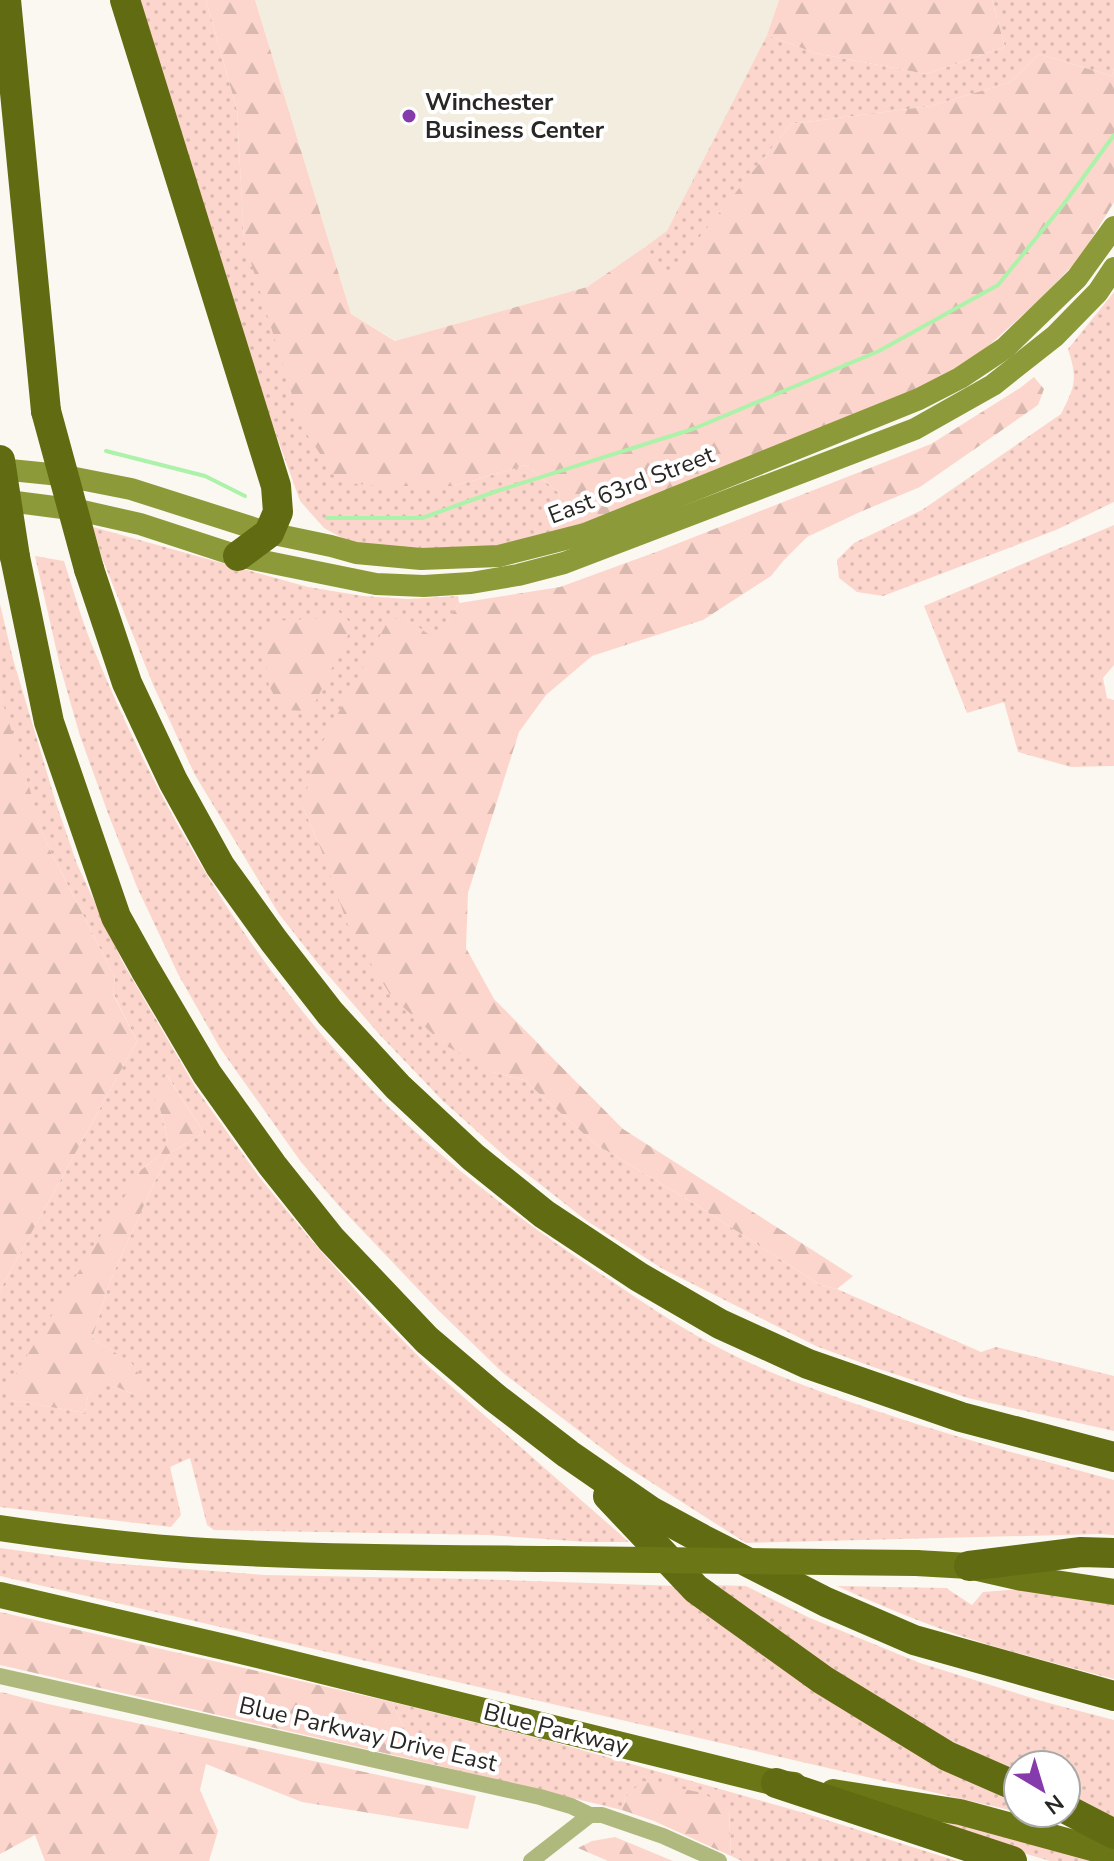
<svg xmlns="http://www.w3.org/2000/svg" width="1114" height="1861" viewBox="0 0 1114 1861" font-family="'Nunito Sans',sans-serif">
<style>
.built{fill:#f2eddf}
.grass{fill:url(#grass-dots);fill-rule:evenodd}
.forest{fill:url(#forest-firs)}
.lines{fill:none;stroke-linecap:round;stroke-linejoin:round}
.stream{stroke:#acf2aa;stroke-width:4}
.minor{stroke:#afb97e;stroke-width:16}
.secondary{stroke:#8d9a39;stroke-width:22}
.trunk{stroke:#6b7616;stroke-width:26}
.motorway{stroke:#616b12;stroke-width:30}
.trunk-bridge{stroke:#6b7616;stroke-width:26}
.motorway-bridge{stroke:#616b12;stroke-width:30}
.poi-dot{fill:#863bac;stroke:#fff;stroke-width:3}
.labels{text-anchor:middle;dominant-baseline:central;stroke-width:8;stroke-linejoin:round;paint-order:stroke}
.poi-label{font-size:24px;font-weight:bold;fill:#282724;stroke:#fff;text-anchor:start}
.street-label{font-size:24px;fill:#282724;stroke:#fff}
</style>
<defs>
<pattern id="grass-dots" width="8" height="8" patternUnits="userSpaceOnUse" patternTransform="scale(2)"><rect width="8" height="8" fill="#fcd6cc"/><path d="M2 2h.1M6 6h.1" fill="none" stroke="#d8b8af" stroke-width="1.8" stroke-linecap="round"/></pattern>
<pattern id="forest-firs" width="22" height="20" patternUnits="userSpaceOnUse" patternTransform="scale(2)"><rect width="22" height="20" fill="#fcd6cc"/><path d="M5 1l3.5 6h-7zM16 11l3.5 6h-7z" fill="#d8b8af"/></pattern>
</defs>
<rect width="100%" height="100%" fill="#fbf8f1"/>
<polygon class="built" points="255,0 779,0 767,35 667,232 587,287 396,341 351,314"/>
<g class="grass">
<polygon points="134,0 206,0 237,110 244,240 454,486 526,465 560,494 551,535 490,549 422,550 353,544 324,528 300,501 245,348"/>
<polygon points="992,0 1114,0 1114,68 1112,76 1039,54 1011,82 931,106 791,124 669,276 645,247 667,231 767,35 815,53 926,74 1005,47"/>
<path d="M 1114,292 L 1114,502 L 1056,530 L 883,596 L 857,592 L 839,578 L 837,560 L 854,543 L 922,510 L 1061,414 C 1075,386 1078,380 1068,349 Z"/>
<polygon points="1114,525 1114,665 1103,678 1107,698 1114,700 1114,766 1071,767 1018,752 1004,702 967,713 924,606"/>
<polygon points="93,527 308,587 363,596 408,599 458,596 459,603 435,640 406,618 303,807 322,852 493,1072 524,1080 594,1143 698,1206 820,1285 837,1289 981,1352 996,1347 1114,1376 1114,1431 968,1398 873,1367 816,1346 663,1269 587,1221 508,1159 443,1101 379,1034 316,961 279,914 195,775 154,687 102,558"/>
<path d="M 35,556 L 64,561 C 73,589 81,618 92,645 C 170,837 284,1022 444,1157 C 493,1199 545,1236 598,1272 C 634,1296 671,1322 710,1343 C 763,1372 822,1393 880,1412 C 957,1438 1036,1459 1114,1480 L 1114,1535 L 1101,1534 L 746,1543 L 624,1465 L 503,1373 L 438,1310 L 340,1207 L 301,1162 L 220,1048 L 178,974 L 137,887 L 109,816 L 80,736 L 60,666 Z"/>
<path d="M 0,604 L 13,659 L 56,803 L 77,864 L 122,961 L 197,1090 L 260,1178 L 311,1240 L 372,1309 L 428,1366 L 629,1542 L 588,1542 L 487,1535 L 214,1530 L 207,1525 L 190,1458 L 170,1467 L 181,1515 L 171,1527 L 0,1507 L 0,1290 L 137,1041 L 113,993 L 115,978 L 47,844 L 10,730 L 0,694 ZM 167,1075 L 204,1133 L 170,1153 L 154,1183 L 110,1281 L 92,1339 L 130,1362 L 135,1395 L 117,1387 L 99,1383 L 88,1395 L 85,1413 L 11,1400 L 141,1170 L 161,1154 L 168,1141 L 160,1109 L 155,1101 Z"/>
<polygon points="0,1548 108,1563 265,1575 472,1579 678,1586 1018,1802 1018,1812 0,1576"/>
<polygon points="713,1585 746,1586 810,1618 920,1663 1045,1702 1114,1720 1114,1821 1066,1800 1066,1765 1018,1765 1018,1779 898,1716"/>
<path d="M 837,1586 L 946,1588 L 972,1605 L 983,1592 L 1021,1589 L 1114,1601 L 1114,1679 C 1076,1669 1038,1659 1000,1648 C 944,1632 890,1610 837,1586 Z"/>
<polygon points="392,1702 557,1743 801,1812 957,1861 742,1861 731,1856 729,1809 626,1796 622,1810 419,1761"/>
<polygon points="862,1804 957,1824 1103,1861 1050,1861"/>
</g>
<g class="forest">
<polygon points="206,0 255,0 351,314 395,341 587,287 645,247 669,275 791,124 931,106 1011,82 1039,54 1112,76 1114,68 1114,202 1080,258 1036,303 985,349 939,379 617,511 551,535 560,494 526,465 454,486 378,486 339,482 302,427 244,240 237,110"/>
<polygon points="779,0 992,0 1005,47 926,74 815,53 767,35"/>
<polygon points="1034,377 1044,389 1038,405 920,487 860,512 807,537 784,560 771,576 703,620 592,656 546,695 519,732 468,893 466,948 494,999 623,1129 853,1276 837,1289 820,1285 698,1206 594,1143 524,1080 493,1072 445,1045 391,996 349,928 322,852 303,807 314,758 389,619 406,618 435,639 459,603 560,587 656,552 931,444 1020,388"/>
<polygon points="337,610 353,625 311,711 282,710 269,686 263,643 273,621 325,618"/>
<polygon points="0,694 47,844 115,978 113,994 137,1041 0,1290"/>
<polygon points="166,1074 204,1133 170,1153 154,1183 110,1281 92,1339 131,1362 146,1386 135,1395 117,1387 99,1384 88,1395 85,1413 10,1400 6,1390 141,1170 161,1154 168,1141 160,1109 154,1101"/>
<polygon points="0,1612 392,1702 419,1761 0,1665"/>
<polygon points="1,1692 48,1704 476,1796 468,1829 302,1802 206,1764 200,1790 218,1831 209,1861 45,1861 35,1835 0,1854 0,1693"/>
<polygon points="643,1781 703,1793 729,1809 731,1856 654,1821 622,1810 626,1796"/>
<polygon points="615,1837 673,1861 608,1861 578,1848 592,1841"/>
</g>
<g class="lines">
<g class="stream">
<polyline points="106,451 205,476 245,496"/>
<polyline points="327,518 422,518 497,491 693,429 879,351 998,285 1063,205 1114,135"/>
</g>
<g class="minor">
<polyline points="0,1676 540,1797 571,1806 590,1815 602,1815 663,1836 719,1861"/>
<polyline points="531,1861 590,1815"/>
</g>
<g class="secondary">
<polyline points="0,469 60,475 131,489 269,533 331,546 356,553 421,559 499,556 585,534 919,399 960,378 1005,348 1077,278 1114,227"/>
<polyline points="0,500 78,510 140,524 238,556 376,584 424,586 471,583 518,575 564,563 915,429 993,385 1055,336 1098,292 1114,268"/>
</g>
<g class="trunk">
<path d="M 0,1528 C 68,1538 137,1547 206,1551 C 324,1558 442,1558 560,1559"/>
<polyline points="916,1563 969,1566 1022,1578 1114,1592"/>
<polyline points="0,1595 233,1649 776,1783 794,1785"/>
<polyline points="833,1792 960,1812 1114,1854"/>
</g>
<g class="motorway">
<polyline points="6,0 46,411"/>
<polyline points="125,0 276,486 278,512 269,533 238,556"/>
<polyline points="15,557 49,722 116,917 145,969 207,1074 272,1165 331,1239 427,1340 494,1397 568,1454 652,1512 702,1539 826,1602 914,1640 1114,1696"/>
<polyline points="89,569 127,683 173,781 220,866 274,941 330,1013 398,1087 473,1157 544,1214 639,1277 720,1324 808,1364 961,1417 1114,1457"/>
<polyline points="608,1496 696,1589 823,1680 947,1756 1018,1787"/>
<polyline points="969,1566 1081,1552 1114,1553"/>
<polyline points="776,1783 1012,1861"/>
<polyline points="1066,1809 1114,1834"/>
</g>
<polyline class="trunk-bridge" points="560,1559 916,1563"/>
<g class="motorway-bridge">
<polyline points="46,411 89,569"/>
<polyline points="0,460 15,557"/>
</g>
</g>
<circle class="poi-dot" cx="409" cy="116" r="8"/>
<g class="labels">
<g class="poi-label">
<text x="425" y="102">Winchester<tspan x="425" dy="28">Business Center</tspan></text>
</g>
<g class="street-label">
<text transform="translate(631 485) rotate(-21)">East 63rd Street</text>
<text transform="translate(556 1729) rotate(14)">Blue Parkway</text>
<text transform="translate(368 1734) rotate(13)">Blue Parkway Drive East</text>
</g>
</g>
<g transform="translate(1042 1789) rotate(142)"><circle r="38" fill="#ffffff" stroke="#a9a9a7" stroke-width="2"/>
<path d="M0-6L14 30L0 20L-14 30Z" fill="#863bac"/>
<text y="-12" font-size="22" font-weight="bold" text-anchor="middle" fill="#282724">N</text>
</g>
</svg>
